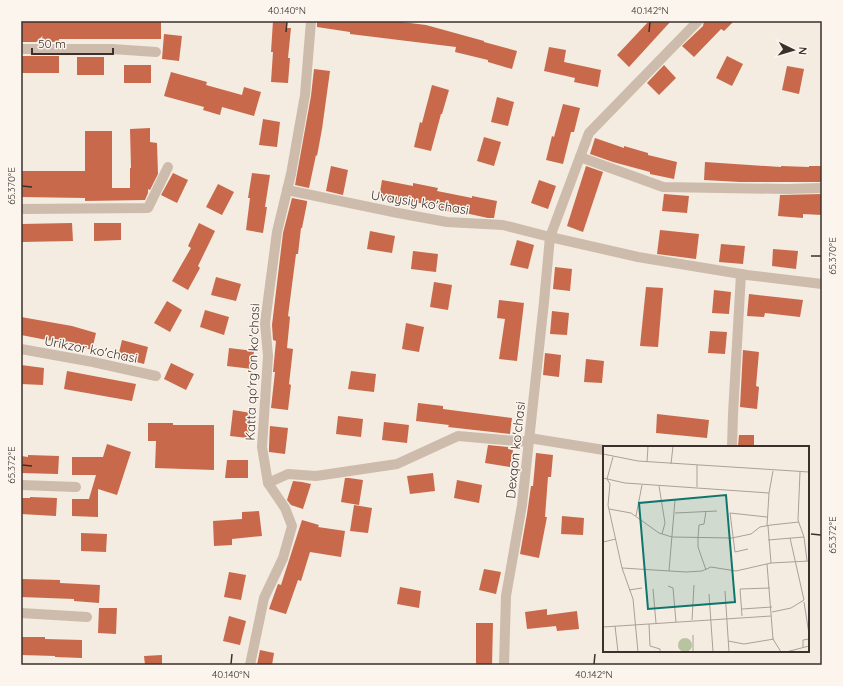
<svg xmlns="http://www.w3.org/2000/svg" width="843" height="686" viewBox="0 0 843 686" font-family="Quicksand,sans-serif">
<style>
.building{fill:#c8694b}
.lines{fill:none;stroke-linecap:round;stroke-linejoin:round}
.minor{stroke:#cdbbac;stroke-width:10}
.ticks{fill:none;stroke:#3b302b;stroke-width:1.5}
.labels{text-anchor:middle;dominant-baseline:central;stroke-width:3;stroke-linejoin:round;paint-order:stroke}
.street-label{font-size:13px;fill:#3b302b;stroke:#fbf5ee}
.inset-road{fill:none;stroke:#aaa098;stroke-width:1}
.view{fill:#0f766e;fill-opacity:0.15;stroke:#0f766e;stroke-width:2}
.inset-edge{fill:none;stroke:#3b302b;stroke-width:2}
.neatline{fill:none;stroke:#3b302b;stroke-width:1.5}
.ticks-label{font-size:10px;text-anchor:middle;fill:#3b302b}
</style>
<rect width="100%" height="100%" fill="#f4ebe1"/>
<g class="building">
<polygon points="47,21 161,21 161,39 59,39 59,42 21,42 21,22 47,22"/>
<polygon points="273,21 287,21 286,28 291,28 288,58 290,58 288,83 271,82 273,52 271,52"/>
<polygon points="317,21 394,21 426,25 484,41 484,42 517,51 512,69 488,62 488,60 455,52 456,47 350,34 350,32 317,27"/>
<polygon points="649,21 671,21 629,67 617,55"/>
<polygon points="704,21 734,21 724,31 721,29 694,57 682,46 703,26"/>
<polygon points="164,34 182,36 179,61 162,59"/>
<polygon points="549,47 566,50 564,62 601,70 598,87 574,82 575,78 544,71"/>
<rect x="21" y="56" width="38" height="17"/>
<polygon points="727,56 743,64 732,86 716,78"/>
<rect x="77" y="57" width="27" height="18"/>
<rect x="124" y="65" width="27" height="18"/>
<polygon points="664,65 676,78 659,95 647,83"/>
<polygon points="787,66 804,69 799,94 782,90"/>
<polygon points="314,69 330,71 322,129 317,156 316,155 309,188 295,185 311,96"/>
<polygon points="171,72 207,82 206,85 242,95 244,87 261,92 254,116 222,107 220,115 203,110 204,107 164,96"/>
<polygon points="432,85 449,90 442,114 441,114 431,151 414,147 420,122 422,123"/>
<polygon points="497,97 514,102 508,126 491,122"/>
<polygon points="563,104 580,108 574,132 571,132 563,164 546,160 552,136 554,137"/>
<polygon points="263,119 280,122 277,147 259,145"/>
<polygon points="150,128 150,142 157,143 158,174 150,190 148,189 148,193 145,200 85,201 85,198 21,197 21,171 85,171 85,131 112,131 112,188 130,188 130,168 131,168 130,129"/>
<polygon points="484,137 501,142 494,166 477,161"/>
<polygon points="595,138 624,148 624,146 648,153 648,155 677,162 674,179 650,174 650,172 613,162 590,154"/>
<polygon points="705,162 781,167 781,166 809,167 809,166 822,166 822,182 740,182 704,180"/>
<polygon points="331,166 348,170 343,195 326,191"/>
<polygon points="586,166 603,172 583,232 567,226"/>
<polygon points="173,173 188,180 177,203 161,195"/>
<polygon points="252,173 270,175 265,207 267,207 263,233 246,230 250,198 248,198"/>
<polygon points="382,180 413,186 413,183 438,188 437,191 472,198 472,196 497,201 494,218 488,218 465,213 465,215 440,210 440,207 404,200 404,202 379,198"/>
<polygon points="539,180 556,186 548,209 531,203"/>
<polygon points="218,184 234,192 222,215 206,207"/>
<polygon points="664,194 689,196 687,213 662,211"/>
<polygon points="822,194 822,215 803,214 803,218 778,216 780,195"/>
<polygon points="292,198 307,201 307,203 302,228 301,228 298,254 296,254 288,316 290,317 287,348 293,349 289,384 291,385 288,410 271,408 275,372 273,372 276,341 273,340 272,325 283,233"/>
<polygon points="72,223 73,241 21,242 21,224"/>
<polygon points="94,223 121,223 121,240 94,241"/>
<polygon points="199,223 215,231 198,266 200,268 188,290 172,281 191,248 188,246"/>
<polygon points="660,230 699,234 696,259 657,254"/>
<polygon points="370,231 395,236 392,253 367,249"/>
<polygon points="517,240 534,245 528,269 510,265"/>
<polygon points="721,244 745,246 743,264 719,262"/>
<polygon points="773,249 798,251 796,269 772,266"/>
<polygon points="413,251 438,254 436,272 411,269"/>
<polygon points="555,267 572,269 570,291 553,289"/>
<polygon points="216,277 241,284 236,301 211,295"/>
<polygon points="434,282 452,285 448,310 430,307"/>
<polygon points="646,287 663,288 658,347 640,346"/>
<polygon points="714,290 731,292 729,314 712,313"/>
<polygon points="749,294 803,300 800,317 765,313 764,317 747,316"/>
<polygon points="499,300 524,303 517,361 499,359 505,319 497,318"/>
<polygon points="167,301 182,310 170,332 154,323"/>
<polygon points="205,310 229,317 224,335 200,327"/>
<polygon points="552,311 569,313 567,335 550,334"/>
<polygon points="21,317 72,326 96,333 92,350 52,340 52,341 21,335"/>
<polygon points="406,323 424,327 419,352 402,349"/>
<polygon points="710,331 727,332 725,354 708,353"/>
<polygon points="122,340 148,347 144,364 118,357"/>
<polygon points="229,348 254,351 252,369 227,366"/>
<polygon points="743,350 759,352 756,386 759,387 757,409 740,407"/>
<polygon points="545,353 561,355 559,377 543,375"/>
<polygon points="586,359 604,361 602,383 584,382"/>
<polygon points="171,363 194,374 186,390 164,379"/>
<polygon points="21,365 44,368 43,385 21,384"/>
<polygon points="67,371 136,384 132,401 64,389"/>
<polygon points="351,371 376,374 374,392 348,389"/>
<polygon points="418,403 443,406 443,409 512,418 510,434 448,427 449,425 416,421"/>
<polygon points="233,410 251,413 248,438 230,436"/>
<polygon points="657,414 709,420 707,438 656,433"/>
<polygon points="338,416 363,419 361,437 336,434"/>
<polygon points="384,422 409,425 407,443 382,440"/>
<polygon points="148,423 173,423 173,425 214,425 214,470 155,468 156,441 148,441"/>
<polygon points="270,426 288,428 285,454 269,452 269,447"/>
<polygon points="739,435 754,435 754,447 738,447"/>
<polygon points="107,444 131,452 117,495 98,489 98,517 72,516 72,499 89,499 96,475 72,475 72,457 103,457"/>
<polygon points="488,445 508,447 508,449 513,450 510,467 485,463"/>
<polygon points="536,453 553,455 551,477 548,477 545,517 547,517 539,558 520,554 527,514 531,486 533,486"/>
<polygon points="28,455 59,456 58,474 21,473 21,456 28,457"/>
<polygon points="227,460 248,460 248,478 225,478"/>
<polygon points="433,473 435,491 410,494 407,476"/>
<polygon points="345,478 349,478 363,480 359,505 341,502"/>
<polygon points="457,480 482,485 479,503 454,498"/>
<polygon points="293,481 302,482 311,484 303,509 291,505 287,500"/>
<polygon points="30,497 57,498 56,516 21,514 21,498 30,498"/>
<polygon points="354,505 372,508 368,533 350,531"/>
<polygon points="259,511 262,536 232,539 232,545 214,546 213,521 242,519 242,512"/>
<polygon points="562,516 584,518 583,535 561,534"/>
<polygon points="302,520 319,525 318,527 345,531 341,557 310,552 301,581 298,580 286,614 269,609 278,584 281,585"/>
<polygon points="81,533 107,534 106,552 81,551"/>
<polygon points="484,569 501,572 496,594 479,590"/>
<polygon points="229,572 246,575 241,600 224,597"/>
<polygon points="21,579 60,580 60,583 100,585 99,603 74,601 74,599 21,597"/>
<polygon points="400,587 421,591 419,608 397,604"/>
<polygon points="99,608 117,608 116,634 98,633"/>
<polygon points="547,609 547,615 577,611 579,629 557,631 556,626 527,629 525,612"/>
<polygon points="229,616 246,621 240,645 223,641"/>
<polygon points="476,623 493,623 492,665 476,665"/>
<polygon points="21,637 45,637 45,639 82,640 82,658 55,657 55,656 21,655"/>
<polygon points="260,650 274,653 272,665 257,665"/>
<polygon points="162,655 162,665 145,665 144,656"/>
</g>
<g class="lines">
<g class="minor">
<polyline points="21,49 112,49 156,52"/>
<polyline points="580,157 663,187 787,189 822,188"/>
<polyline points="287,190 398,213 447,222 503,225 550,237 638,257 747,275 822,284"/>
<polyline points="21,209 148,208 168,167"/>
<polyline points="21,349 93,362 156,376"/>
<polyline points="529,438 604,450"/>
<polyline points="732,447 733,414 741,274"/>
<polyline points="268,483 288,474 316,476 397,464 458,436 529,442"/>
<polyline points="21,485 76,487"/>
<polyline points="21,613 87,617"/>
<polyline points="250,665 264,598 283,558 292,526 285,508 268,483 262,447 268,356 265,323 277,232 291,174 305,95 311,21"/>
<polyline points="504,665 506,596 522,505 544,302 550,237 589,133 698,21"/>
</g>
</g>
<path class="ticks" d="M 286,32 L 287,22M 649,32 L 650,22M 22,186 L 32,187M 811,256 L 821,256M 22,465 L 32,466M 811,534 L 821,535M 231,664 L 232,654M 594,664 L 595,654"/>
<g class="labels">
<g class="street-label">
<text transform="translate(420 202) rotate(9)">Uvaysiy ko'chasi</text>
<text transform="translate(91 349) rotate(11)">Urikzor ko'chasi</text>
<text transform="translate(252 372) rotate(-88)">Katta qo'rg'on ko'chasi</text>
<text transform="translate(515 450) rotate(-84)">Dexqon ko'chasi</text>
</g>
</g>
<g transform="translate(603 446)">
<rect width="206" height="206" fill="#f4ebe1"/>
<path d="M75 199a7 7 0 1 1 14 0a7 7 0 1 1-14 0Z" fill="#b8c4a0"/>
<path class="inset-road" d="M 0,8 L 35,15 L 206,26M 44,16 L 45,0M 68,18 L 70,0M 94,19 L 94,41M 197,26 L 195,74 L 201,91 L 204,115M 0,32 L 22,37 L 166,47M 4,33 L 7,38 L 5,59 L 19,122 L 30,153 L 35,206M 4,33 L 10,11M 56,40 L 62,77 L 59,88M 6,63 L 28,67 L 56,87 L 69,91 L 129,92 L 148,88 L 157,81 L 168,79 L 196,76M 72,67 L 114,65M 33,70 L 39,39M 164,80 L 166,47 L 170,25M 165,80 L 168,117M 95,92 L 95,101 L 103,124M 95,92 L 96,79 L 101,78 L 103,65M 165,94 L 201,91M 0,96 L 13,93M 145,103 L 132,106 L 127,67 L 164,71M 164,118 L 170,193 L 178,206M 19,122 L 83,126 L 99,125 L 108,121 L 133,125 L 168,117 L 206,115M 66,125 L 72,54M 65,140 L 70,142 L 73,176M 50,143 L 53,177M 26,144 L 39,142M 122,145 L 126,206M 106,148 L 110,206M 201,156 L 206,188M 139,163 L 169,161M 169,166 L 188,162 L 201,154 L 187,92M 139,170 L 137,143 L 167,142M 89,174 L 91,139M 46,178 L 47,200 L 57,203 L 57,206M 12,180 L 15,206M 0,181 L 168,170M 90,189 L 90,206M 125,195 L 141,198 L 171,193M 200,201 L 200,194 L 206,193M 183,206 L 206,200"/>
<path class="view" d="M 123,49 L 132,156 L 45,163 L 36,57 Z"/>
<rect width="206" height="206" class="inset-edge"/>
</g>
<rect width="843" height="686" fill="none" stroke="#fbf5ee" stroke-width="44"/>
<g transform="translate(793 50) rotate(95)" stroke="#fbf5ee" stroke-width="3" paint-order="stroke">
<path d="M0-3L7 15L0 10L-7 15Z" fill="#3b302b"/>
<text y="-6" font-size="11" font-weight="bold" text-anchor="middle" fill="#3b302b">N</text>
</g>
<path d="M32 48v6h81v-6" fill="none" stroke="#3b302b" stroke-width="2"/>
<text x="38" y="48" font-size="12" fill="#3b302b" stroke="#fbf5ee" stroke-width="3" paint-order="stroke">50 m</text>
<rect x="22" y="22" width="799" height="642" class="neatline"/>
<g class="ticks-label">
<text x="287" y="14">40.140°N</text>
<text x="650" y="14">40.142°N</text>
<text transform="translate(11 186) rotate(-90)" y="4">65.370°E</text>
<text transform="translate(832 256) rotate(-90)" y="4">65.370°E</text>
<text transform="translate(11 465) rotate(-90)" y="4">65.372°E</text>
<text transform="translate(832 535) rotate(-90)" y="4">65.372°E</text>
<text x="231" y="678">40.140°N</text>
<text x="594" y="678">40.142°N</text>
</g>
</svg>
